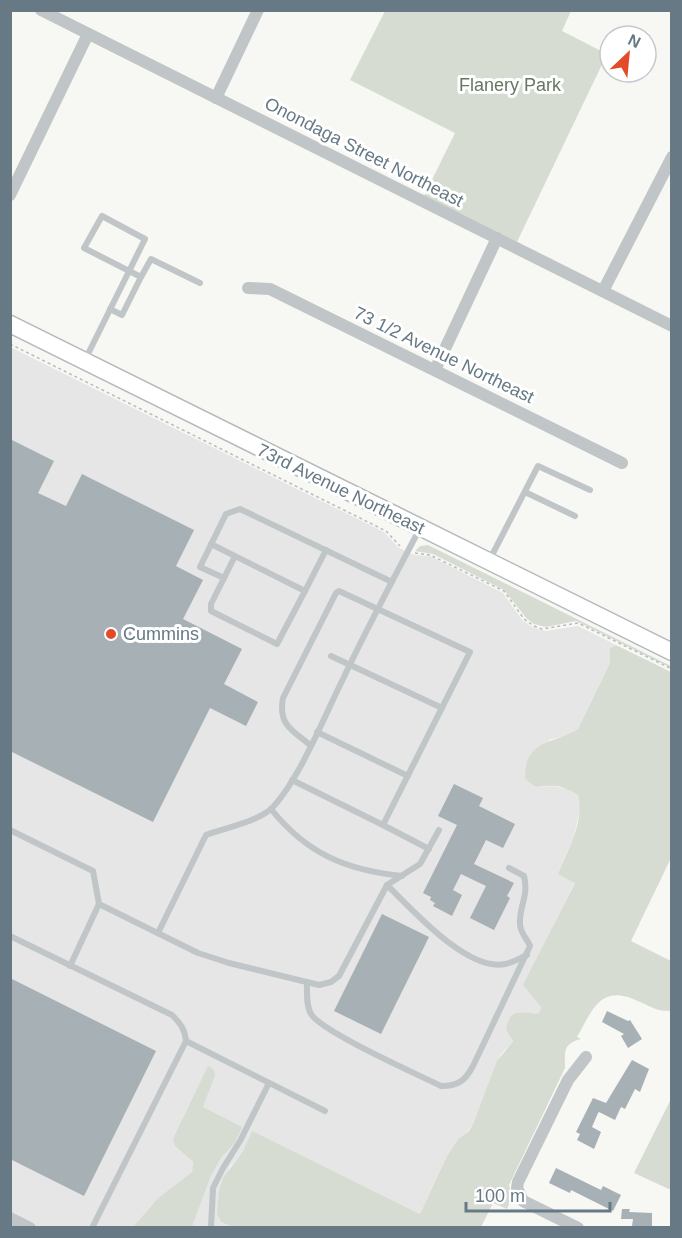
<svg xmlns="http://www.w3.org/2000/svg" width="682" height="1238" viewBox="0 0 682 1238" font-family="Arial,sans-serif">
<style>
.built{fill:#e5e6e5}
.green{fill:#d7dcd3}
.building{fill:#a7b0b5}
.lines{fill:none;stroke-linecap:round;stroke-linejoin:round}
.secondary-casing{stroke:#b3b9bd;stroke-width:19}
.path{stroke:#b8bcbf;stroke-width:1.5;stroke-dasharray:3 3;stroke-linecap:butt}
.lane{stroke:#c0c5c8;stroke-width:6}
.street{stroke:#c0c5c8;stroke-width:12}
.secondary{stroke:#fff;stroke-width:16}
.poi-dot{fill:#e24a29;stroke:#fff;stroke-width:2}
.labels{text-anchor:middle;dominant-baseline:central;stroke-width:6;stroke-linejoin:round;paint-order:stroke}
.park-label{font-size:18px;fill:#667761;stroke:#fff}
.street-label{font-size:18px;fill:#667985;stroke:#fff}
.poi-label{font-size:18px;fill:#667985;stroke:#fff;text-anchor:start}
</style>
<rect width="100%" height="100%" fill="#f7f7f4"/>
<polygon class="built" points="10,347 384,532 399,548 414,555 430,556 503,593 522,620 532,627 545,631 578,626 616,645 610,648 610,663 578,729 569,735 549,740 540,787 553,786 567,789 578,795 581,806 573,839 558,873 575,882 524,985 541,1007 540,1012 537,1014 518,1012 506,1030 513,1041 501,1054 475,1119 468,1131 458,1139 447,1156 420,1214 252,1132 243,1151 229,1168 217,1214 221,1222 235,1227 192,1227 211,1176 221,1158 234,1144 203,1107 215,1076 176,1147 193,1162 192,1172 158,1198 133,1227 11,1227"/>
<g class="green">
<polygon points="385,11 571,11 562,31 607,54 517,242 424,196 455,133 350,80"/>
<polygon points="428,545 671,666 671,668 576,621 546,627 534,624 527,619 504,590 433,554 415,551 420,546"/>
<path d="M 616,645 L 671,672 L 671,858 L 631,941 L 671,961 L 671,1011 C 656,1011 654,1008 640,1002 C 601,983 594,1007 577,1037 L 581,1039 C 562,1044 565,1053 565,1068 L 509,1185 L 512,1197 L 507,1209 L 493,1203 L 481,1227 L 235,1228 L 221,1222 L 217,1214 L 219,1191 L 223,1178 L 243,1151 L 252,1131 L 420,1214 L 447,1156 L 458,1139 L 469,1131 L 475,1119 L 497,1061 L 513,1041 L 506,1030 C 510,1008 519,1012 537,1014 L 540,1012 L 541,1007 L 523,985 L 575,883 L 558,874 C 568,850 585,820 578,795 C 571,791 564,787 556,786 C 540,784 537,792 525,778 C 525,739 552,745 578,729 L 610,663 L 610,648 Z"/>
<polygon points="208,1066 214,1070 215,1076 203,1107 242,1127 234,1144 221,1158 211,1176 192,1227 133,1227 158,1198 192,1172 193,1162 175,1146 173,1139"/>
<polygon points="671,1099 671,1190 634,1173"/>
</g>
<g class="building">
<polygon points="10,439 54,461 38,493 66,506 82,474 194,530 176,566 203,580 183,619 242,649 224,684 258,702 246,726 210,708 153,822 10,751"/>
<polygon points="454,784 483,798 479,806 515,824 503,848 486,840 474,864 514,883 507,896 510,898 494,930 470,918 486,886 461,874 453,890 462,895 452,916 433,906 435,903 430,900 431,897 423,893 457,825 438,816"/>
<polygon points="382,914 429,937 381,1034 334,1011"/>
<polygon points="10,978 156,1051 84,1196 10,1159"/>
<polygon points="607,1011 628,1021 630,1020 642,1039 628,1048 621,1036 624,1034 602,1022"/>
<polygon points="632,1060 649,1069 640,1092 635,1089 625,1109 621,1107 615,1120 599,1112 598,1113 592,1127 601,1132 594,1149 579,1141 577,1140 580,1134 576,1132 593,1098 606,1103"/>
<polygon points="556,1168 601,1190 603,1186 621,1195 613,1211 571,1190 570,1193 549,1183"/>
<polygon points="622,1209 630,1209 629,1212 652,1213 652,1227 632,1226 633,1219 621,1219"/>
</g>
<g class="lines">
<defs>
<polyline id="secondary" points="10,324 672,652"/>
</defs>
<use href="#secondary" class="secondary-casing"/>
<g class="path">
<polyline points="10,344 386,531 400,546"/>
<polyline points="415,553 430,555 504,591 524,619 534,626 542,629 578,623 672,669"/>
</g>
<g class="lane">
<polyline points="110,309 122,315 141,277"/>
<path d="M 85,360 C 105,320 125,279 145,239 L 102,216 L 84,248 L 141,277 L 151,259 L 200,283"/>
<polyline points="525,492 575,516"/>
<polyline points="211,544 305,591 277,644 211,611 211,604 235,556"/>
<polyline points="490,559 538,466 590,490"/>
<polyline points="224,578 200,567 226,514 240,509 392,582"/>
<polyline points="305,591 326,550"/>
<polyline points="331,656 442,708"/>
<polyline points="317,732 408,776"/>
<path d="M 310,745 C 292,730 278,725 283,698 L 336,593 L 339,591 L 470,652 L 383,825 L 429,849"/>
<polyline points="292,780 383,825"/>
<path d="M 271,809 C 307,854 346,870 402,876"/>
<polyline points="10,830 93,871 99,904 198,953 229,963 319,985 331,982 339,976 387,885 420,864 439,830"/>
<path d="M 387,885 C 412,909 467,972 505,964 C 512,963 520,958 527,955"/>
<path d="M 158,933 L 206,835 C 225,828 260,821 273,807 C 300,778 325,715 343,679 C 367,628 394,578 420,528"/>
<path d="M 10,936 L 172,1015 C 180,1023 185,1029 186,1041 L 92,1228"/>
<polyline points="70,966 99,904"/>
<path d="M 307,982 C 307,993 306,1005 311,1014 C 322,1032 417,1074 441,1086 C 458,1086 465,1081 473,1066 L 530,946 C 527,938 520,933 520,924 C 519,906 529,896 524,876 L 509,868"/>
<polyline points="186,1041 325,1111"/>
<polyline points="211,1228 213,1188 223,1168 240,1141 269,1083"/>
</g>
<g class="street">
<polyline points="41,10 672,326"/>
<polyline points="216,98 258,10"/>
<polyline points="10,195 88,34"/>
<polyline points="248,288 270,289 622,463"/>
<polyline points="603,291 672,157"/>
<polyline points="435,370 497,238"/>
<polyline points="10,1218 30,1228"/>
<polyline points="578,1228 523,1201 517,1188 518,1182 568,1080 586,1057"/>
</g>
<use href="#secondary" class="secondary"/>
</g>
<circle class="poi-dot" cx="111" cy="634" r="6"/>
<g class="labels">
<g class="park-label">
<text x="510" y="85">Flanery Park</text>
</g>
<g class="street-label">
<text transform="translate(364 152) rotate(27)">Onondaga Street Northeast</text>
<text transform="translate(444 355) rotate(26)">73 1/2 Avenue Northeast</text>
<text transform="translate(341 489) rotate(26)">73rd Avenue Northeast</text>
</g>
<g class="poi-label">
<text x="123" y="634">Cummins</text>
</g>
</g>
<rect width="682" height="1238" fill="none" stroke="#667985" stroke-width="24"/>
<g transform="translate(628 54) rotate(26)"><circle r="28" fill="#ffffff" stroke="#c2c9ce" stroke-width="1.5"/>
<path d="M0-4.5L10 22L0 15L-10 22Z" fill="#e24a29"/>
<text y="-9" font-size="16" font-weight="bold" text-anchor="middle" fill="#667985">N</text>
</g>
<path d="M466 1202v9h144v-9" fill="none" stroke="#667985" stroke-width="3"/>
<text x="475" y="1202" font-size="18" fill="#667985" stroke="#ffffff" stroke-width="4.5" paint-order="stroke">100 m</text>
</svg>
